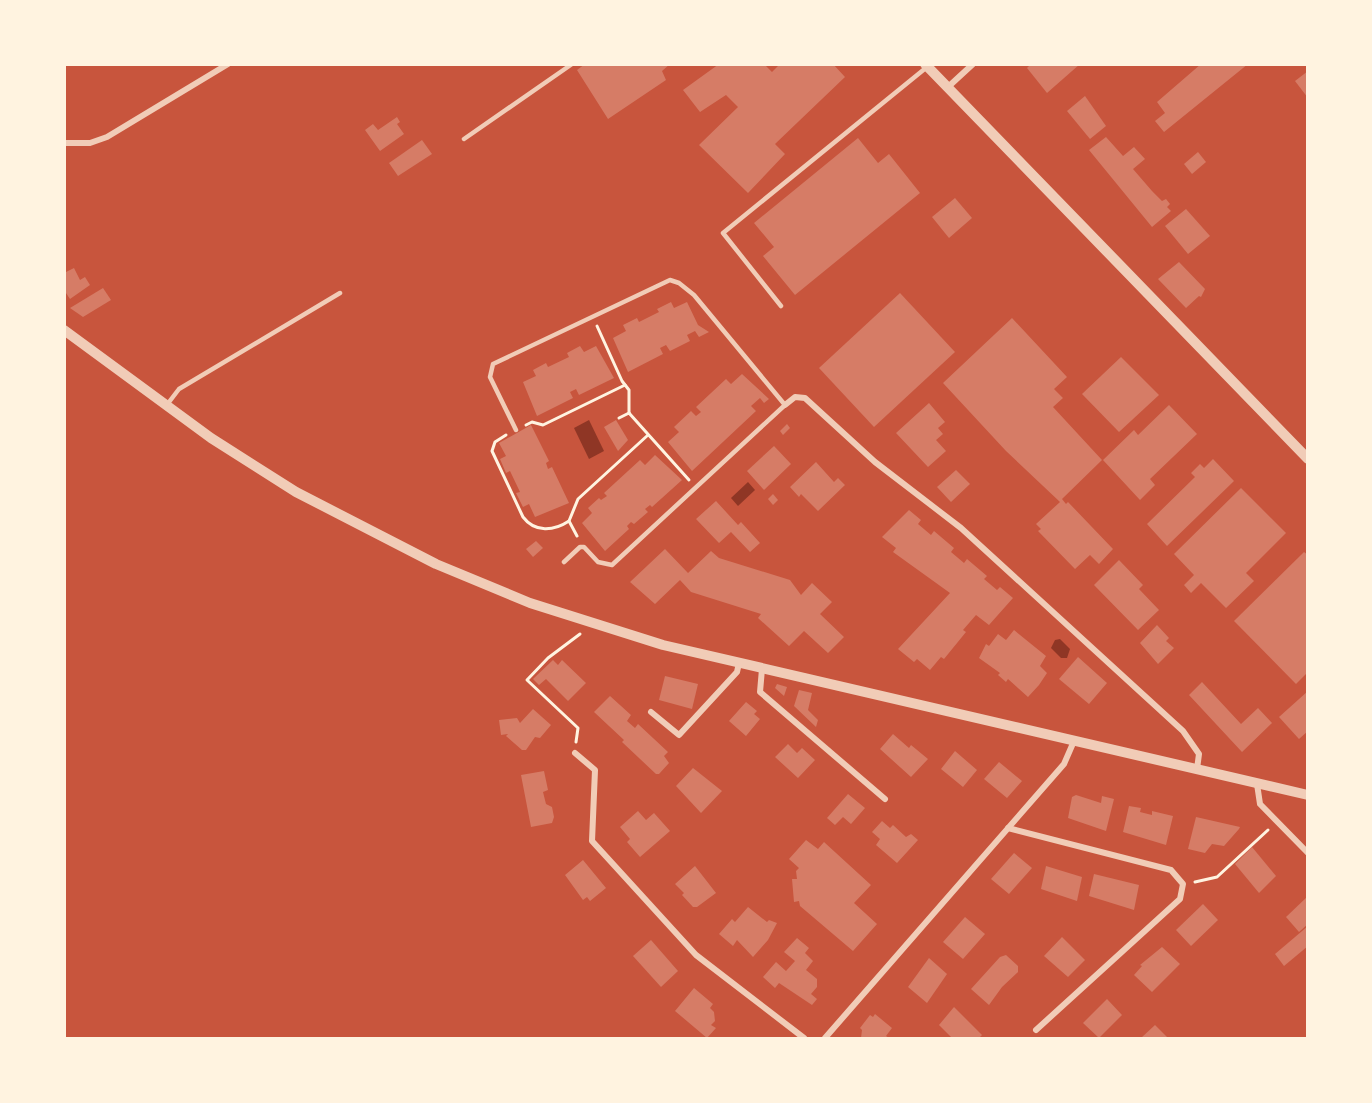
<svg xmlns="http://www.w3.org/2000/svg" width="1372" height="1103" viewBox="0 0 1372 1103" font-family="Arial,sans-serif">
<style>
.water{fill:#8f3625}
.building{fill:#d67c66}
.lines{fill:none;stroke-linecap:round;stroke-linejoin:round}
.path{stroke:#fff3e0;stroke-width:3}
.service{stroke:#f1ccb7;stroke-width:4.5}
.minor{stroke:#f1ccb7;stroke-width:6}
.tertiary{stroke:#f1ccb7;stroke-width:10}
</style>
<rect width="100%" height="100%" fill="#c8553d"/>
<g class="water">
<polygon points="589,420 604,451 589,459 574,428"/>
<polygon points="748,482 755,490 738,506 731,498"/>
<polygon points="1060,639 1070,649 1067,658 1061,658 1051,648 1055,640"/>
</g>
<g class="building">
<polygon points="585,64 670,64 662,71 666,80 608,119 577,70"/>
<polygon points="719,64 768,64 766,66 772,72 780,64 833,64 845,77 775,144 785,154 748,193 699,145 738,107 726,95 700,112 683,90"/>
<polygon points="1031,64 1080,64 1047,93 1027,68"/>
<polygon points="1201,64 1248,64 1164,132 1155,121 1165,113 1157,102"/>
<polygon points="1308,71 1308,98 1295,81"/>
<polygon points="1085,96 1106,126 1090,139 1067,111"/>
<polygon points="397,117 400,122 397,124 404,134 380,151 365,130 373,124 378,130"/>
<polygon points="1106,137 1123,156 1134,147 1145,159 1133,169 1152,191 1162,201 1166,199 1170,204 1167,207 1171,211 1152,227 1089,150"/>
<polygon points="858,138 878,163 889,154 920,193 795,295 763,256 774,247 754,223"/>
<polygon points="422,140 432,154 398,176 389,163"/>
<polygon points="1198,152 1206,162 1192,174 1184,164"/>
<polygon points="955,198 972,218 949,238 932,217"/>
<polygon points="1186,209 1210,236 1188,254 1165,226"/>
<polygon points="1179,262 1205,289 1201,297 1199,296 1186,308 1158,279"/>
<polygon points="74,268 80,280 85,277 90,285 70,299 64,290 64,273"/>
<polygon points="103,288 111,300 83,317 70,308"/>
<polygon points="900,293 955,352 874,427 819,368"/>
<polygon points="671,302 674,308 687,302 698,325 709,332 699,337 695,331 687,335 690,341 670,351 666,345 660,348 663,354 628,372 613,338 626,331 623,325 637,318 639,322 659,312 657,309"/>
<polygon points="1012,318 1067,377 1054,389 1063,398 1053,407 1102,460 1062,499 1066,504 1068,502 1113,549 1099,564 1090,555 1075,569 1038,531 1041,529 1036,524 1060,502 1006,451 943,383"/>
<polygon points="580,346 584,352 596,346 614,378 579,395 576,389 570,392 573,398 537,416 523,382 536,376 533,370 546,363 548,367 569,357 567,353"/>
<polygon points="1121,357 1159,395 1119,432 1082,394"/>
<polygon points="742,374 769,399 764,403 760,398 751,406 756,411 692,471 668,442 679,432 674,427 691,411 696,416 701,412 696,407 726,379 731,384"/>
<polygon points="929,403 945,422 938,428 943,434 936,440 946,451 928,467 896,433"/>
<polygon points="1169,405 1197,434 1150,479 1155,485 1140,500 1103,460 1134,430 1138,435"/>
<polygon points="616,420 628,440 618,451 604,427"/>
<polygon points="787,424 790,428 783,435 780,431"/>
<polygon points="531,425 549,461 546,463 548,469 552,467 569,503 535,517 529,504 523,507 516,493 520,492 510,471 506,473 500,459 506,456 499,443"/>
<polygon points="774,446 791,464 764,490 747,471"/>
<polygon points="655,455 682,480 652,507 650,505 645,509 648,512 634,524 631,522 627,526 629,529 605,551 582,523 592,513 588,508 599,498 601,500 607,496 604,493 640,460 645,465"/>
<polygon points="1213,459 1234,481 1167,546 1147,524 1195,477 1191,473 1200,464 1204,468"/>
<polygon points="816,462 834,482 838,478 845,485 818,511 801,494 799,497 790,487"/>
<polygon points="956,470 970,484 951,502 937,487"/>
<polygon points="1241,488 1286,533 1246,573 1254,581 1226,608 1201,583 1191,593 1184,585 1194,575 1174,554"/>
<polygon points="773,494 778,500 773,505 768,499"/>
<polygon points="716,501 738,525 741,522 760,543 750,552 731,532 719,543 696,519"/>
<polygon points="909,510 921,520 918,524 931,535 934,531 954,548 951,552 964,563 967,559 987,576 984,579 997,590 1000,587 1013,598 989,625 976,615 963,630 966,632 944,659 941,657 930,670 917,659 914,662 898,649 950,593 893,552 896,548 882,537"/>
<polygon points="536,541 543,548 533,557 526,549"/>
<polygon points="665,549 688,573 711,551 719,558 790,580 801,595 812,583 832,602 820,614 844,637 828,653 804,631 789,646 758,618 761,614 691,592 680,580 655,604 630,582"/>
<polygon points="1304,552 1308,555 1308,672 1296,684 1234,621"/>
<polygon points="1119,560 1143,585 1139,589 1159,610 1138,630 1094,585"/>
<polygon points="1157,625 1169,638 1166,641 1174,648 1158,664 1140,643"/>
<polygon points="1014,630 1046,656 1040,666 1047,673 1039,685 1028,697 1008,679 1006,682 998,675 1000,673 979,658 986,644 989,646 998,634 1006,640"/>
<polygon points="1078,657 1107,683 1089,704 1059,679"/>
<polygon points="553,660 558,665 562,660 586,683 568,701 546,679 539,685 533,679"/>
<polygon points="665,676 698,684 692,709 659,700"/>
<polygon points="1202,682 1241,724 1258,708 1272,723 1242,752 1189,695"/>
<polygon points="777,684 787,687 784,696 775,688"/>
<polygon points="799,690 812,693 808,710 818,720 816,727 794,706"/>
<polygon points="1308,691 1308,731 1299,739 1279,717"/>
<polygon points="610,696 631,715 627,721 635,728 638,724 668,752 664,756 669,763 659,774 656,774 622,742 624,740 594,712"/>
<polygon points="746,702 757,711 754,714 760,719 746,736 729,721"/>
<polygon points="533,709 551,725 540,738 535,737 526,750 522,750 506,736 508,734 501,735 499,720 517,718 520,723"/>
<polygon points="893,734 909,748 911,745 928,759 911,777 880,749"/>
<polygon points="788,744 797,753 802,748 815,760 798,778 775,757"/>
<polygon points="955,751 977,770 963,787 941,769"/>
<polygon points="999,762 1022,781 1007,798 984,779"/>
<polygon points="693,768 722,791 701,813 676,786"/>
<polygon points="544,771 548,790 543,792 546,804 552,807 554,817 552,823 531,827 521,775"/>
<polygon points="848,794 865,808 851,824 843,817 835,825 827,818"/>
<polygon points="1076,795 1101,803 1102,796 1114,799 1106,831 1068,818 1072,797"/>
<polygon points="1129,806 1141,808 1140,812 1152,815 1152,811 1173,816 1166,845 1123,832"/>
<polygon points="638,811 646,820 654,813 670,831 640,857 627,842 630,839 620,827"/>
<polygon points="1196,817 1240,827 1239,829 1224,846 1212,844 1205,853 1188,849"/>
<polygon points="882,821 890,828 893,825 906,837 911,834 918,840 897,863 876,845 880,839 872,832"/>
<polygon points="806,840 818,849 824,842 871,885 854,903 877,924 853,951 800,906 799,901 794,902 792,879 797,879 796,871 799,868 789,859"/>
<polygon points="1252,847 1276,876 1259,893 1235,864"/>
<polygon points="1014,853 1032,868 1009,894 991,879"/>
<polygon points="583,860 606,888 590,901 587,897 583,900 565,875"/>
<polygon points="695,866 716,893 697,907 693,907 682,895 684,893 675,884"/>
<polygon points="1046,866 1082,877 1077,901 1041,889"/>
<polygon points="1094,874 1139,885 1134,910 1089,896"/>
<polygon points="1308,896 1308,924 1299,932 1286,917"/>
<polygon points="1203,904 1218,920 1191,946 1176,930"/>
<polygon points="748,907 767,922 769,920 777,923 768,940 753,957 737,940 733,946 719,934 732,919 735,922"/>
<polygon points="965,917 985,934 963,959 943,942"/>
<polygon points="1308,926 1308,946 1284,966 1275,954"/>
<polygon points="1062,937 1085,960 1068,977 1044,956"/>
<polygon points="797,938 809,948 805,953 813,961 806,970 817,979 817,987 811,994 817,999 812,1005 779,983 775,988 763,977 776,962 786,971 795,961 784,952"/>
<polygon points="651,940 678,971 661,987 633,956"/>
<polygon points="1162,947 1180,964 1152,992 1134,975 1142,966 1140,965"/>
<polygon points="1006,955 1018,966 1018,972 1002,987 989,1005 971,989 1000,957"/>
<polygon points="929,958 947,974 927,1003 908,987"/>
<polygon points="694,988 713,1004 710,1008 714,1012 715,1021 711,1025 716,1028 707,1038 675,1011"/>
<polygon points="1107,999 1122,1015 1099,1038 1083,1023"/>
<polygon points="954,1007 982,1035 979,1038 952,1038 939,1025"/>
<polygon points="875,1014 892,1028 886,1036 889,1038 861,1038 862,1030 860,1028 870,1015 873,1017"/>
<polygon points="1155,1025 1168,1038 1141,1038"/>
</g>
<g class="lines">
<g class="path">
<polyline points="597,326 622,381 629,390 629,413 689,480"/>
<polyline points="619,418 629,413"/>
<polyline points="526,425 532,422 543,425 625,385"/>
<path d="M 506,435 L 495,442 L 492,451 L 523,517 C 535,533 554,531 569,521"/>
<polyline points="577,536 569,521 578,499 648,435"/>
<polyline points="576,742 578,728 527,680 548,658 580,634"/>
<polyline points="1195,882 1217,877 1268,830"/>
</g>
<g class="service">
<polyline points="464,139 572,64"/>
<polyline points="781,306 723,233 927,67"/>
<polyline points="166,406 179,389 340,293"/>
<polyline points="516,430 490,377 493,364 670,280 679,283 694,295 785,405 612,565 598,562 584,547 580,547 564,562"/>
</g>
<g class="minor">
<polyline points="948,87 973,64"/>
<polyline points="64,143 90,143 107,137 228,64"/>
<polyline points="785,405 795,397 805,398 875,462 961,528 1183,731 1199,754 1197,769"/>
<polyline points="762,669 760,692 885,799"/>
<polyline points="651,712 679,735 737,672 739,663"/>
<polyline points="575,753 595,770 592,841 696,955 804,1038"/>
<polyline points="1257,784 1260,804 1308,853"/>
<polyline points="1008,828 1171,870 1183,884 1180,899 1036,1030"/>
<polyline points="825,1038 1064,764 1074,741"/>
</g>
<g class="tertiary">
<polyline points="925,64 1308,459"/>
<polyline points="64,330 211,438 296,492 436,564 530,603 663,645 1308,795"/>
</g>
</g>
<rect width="1372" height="1103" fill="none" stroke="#fff3e0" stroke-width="132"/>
</svg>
